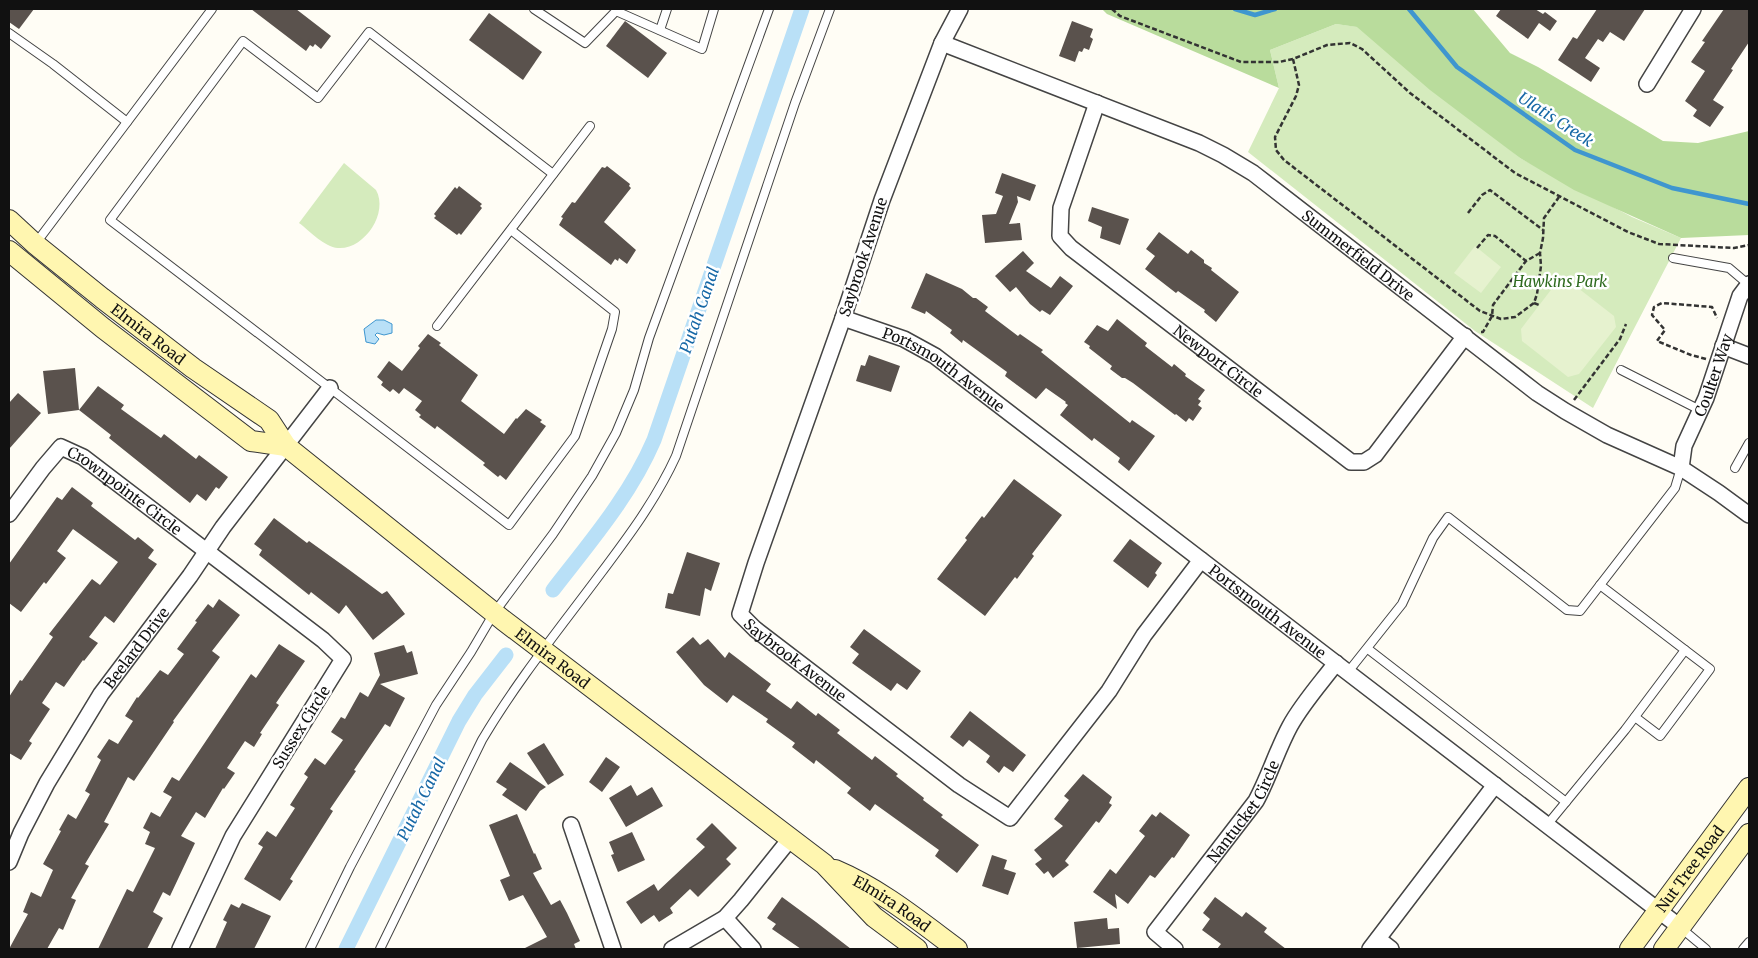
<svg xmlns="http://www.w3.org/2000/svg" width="1758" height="958" viewBox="0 0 1758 958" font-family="Merriweather,serif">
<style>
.green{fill:#d5ebbd}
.forest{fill:#b9dc9c}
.pitch{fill:#e6f2cf}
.water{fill:#b9e0f7;stroke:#3f96cf}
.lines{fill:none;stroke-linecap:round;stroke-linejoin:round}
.stream{stroke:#3f96cf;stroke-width:4.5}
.canal{stroke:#b9e0f7;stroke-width:15}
.building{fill:#5a524d}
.lane-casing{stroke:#444;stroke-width:10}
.street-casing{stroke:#444;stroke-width:18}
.secondary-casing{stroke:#333;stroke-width:22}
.path{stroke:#333;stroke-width:2.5;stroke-dasharray:5 2.5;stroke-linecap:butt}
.lane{stroke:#fff;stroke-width:8}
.street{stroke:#fff;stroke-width:15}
.secondary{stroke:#fff6b0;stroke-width:20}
.labels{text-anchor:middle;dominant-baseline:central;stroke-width:5;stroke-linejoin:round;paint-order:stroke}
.street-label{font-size:15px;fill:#111;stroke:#fff}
.park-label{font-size:15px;font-style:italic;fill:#2f6b1f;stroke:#fff}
.water-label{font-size:16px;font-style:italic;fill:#1768a6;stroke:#fff}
</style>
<rect width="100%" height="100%" fill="#fffdf5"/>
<g class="green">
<polygon points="1336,24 1358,27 1520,158 1632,217 1681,238 1593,408 1475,331 1248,152 1279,88 1270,50"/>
<path d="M 344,163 L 376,190 C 389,213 364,250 338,248 C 324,247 310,231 299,223 Z"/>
</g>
<polygon class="forest" points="1102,9 1473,9 1510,53 1538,67 1663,141 1698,143 1749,131 1749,235 1681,238 1574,190 1520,158 1430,90 1357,27 1336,24 1270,50 1279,88 1107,14"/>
<g class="pitch">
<polygon points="1475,246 1501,267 1481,293 1454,273"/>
<polygon points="1569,281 1614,316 1616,327 1579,374 1568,377 1522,341 1521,329 1557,282"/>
</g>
<polygon class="water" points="376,320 384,320 392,324 392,333 384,335 377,333 375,335 379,339 375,344 366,342 364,329"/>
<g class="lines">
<g class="stream">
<polyline points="1235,9 1255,15 1275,9"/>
<polyline points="1409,9 1457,67 1575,150 1672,188 1749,204"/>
</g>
<g class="canal">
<path d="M 553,590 C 590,542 630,496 654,440 L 802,9"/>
<polyline points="346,949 459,721 475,695 506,655"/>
</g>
</g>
<g class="building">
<polygon points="9,9 34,9 19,29 9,22"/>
<polygon points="251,9 296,9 331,36 321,49 315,44 313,47 310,45 306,51"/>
<polygon points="1501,9 1535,9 1543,14 1545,12 1557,21 1550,31 1539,23 1528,39 1496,16"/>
<polygon points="1597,9 1645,9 1624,41 1610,32 1603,42 1598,39 1585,58 1600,68 1591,82 1558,60 1573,37 1577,39"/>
<polygon points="1724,9 1749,9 1749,42 1731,69 1733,70 1713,100 1724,107 1710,127 1693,116 1697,110 1685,101 1705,71 1691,62 1705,42 1702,41"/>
<polygon points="489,13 542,52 523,80 469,40"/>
<polygon points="625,21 667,53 648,78 606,46"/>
<polygon points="1072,21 1093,29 1090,37 1093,39 1089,50 1084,48 1082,52 1079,51 1075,62 1059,56"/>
<polygon points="607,166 630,184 629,186 631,188 604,222 636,250 627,264 619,258 618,261 615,259 611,265 559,225 563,218 561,217 572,202 575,203 602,167 605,168"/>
<polygon points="1002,173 1036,185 1030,201 1017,196 1018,202 1009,224 1020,223 1022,240 985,243 982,215 996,214 1003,196 995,193"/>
<polygon points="459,186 482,204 480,206 482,208 461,235 459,233 457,235 438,221 434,218 436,216 434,214 455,187 457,189"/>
<polygon points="1092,207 1129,219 1120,245 1100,238 1102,227 1088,221"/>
<polygon points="1159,232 1188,254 1191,250 1204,260 1204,263 1212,268 1211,270 1239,292 1216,322 1204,312 1205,310 1178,291 1176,293 1145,269 1155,256 1146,249"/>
<polygon points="1023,251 1034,263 1026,271 1051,288 1060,276 1073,286 1050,315 1042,310 1040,312 1030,304 1016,287 1010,292 995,276"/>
<polygon points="926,273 962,289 973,298 976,298 988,307 985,311 1018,336 1020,334 1043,350 1041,352 1130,423 1132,420 1155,436 1129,471 1118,462 1120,458 1094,438 1092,441 1060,415 1068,405 1065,403 1066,402 1046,388 1036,399 1005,376 1007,372 963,340 962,343 950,333 952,330 926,311 925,314 911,308"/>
<polygon points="1117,319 1147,343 1145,346 1172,367 1174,364 1186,374 1185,376 1205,390 1198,399 1201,401 1198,405 1202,408 1193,421 1189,418 1186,422 1176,414 1175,415 1133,383 1125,378 1122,378 1110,369 1112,366 1089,348 1090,346 1084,342 1097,325 1108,331"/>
<polygon points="428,334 441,343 439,345 478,375 461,401 504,434 516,418 517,419 526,409 542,420 540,422 546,426 506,480 500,475 498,477 483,465 485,463 437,426 435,429 419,417 421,415 415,410 422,401 404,388 399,394 393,389 390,392 381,385 383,382 377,377 389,361 402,371 420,348 418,346"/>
<polygon points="869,355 900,366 891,392 856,381 861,365 865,366"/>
<polygon points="75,368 79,410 98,386 124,405 121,409 161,438 164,434 196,459 199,455 228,477 219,489 216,487 206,501 197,494 190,503 109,438 111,435 79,410 48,414 43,371"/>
<polygon points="18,393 41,413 9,449 9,403"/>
<polygon points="1014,479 1062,515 1032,554 1034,556 1017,579 1015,577 985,616 937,579 967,540 965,538 982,516 984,518"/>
<polygon points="72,487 93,503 91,506 135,540 138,537 154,550 148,558 157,564 114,623 105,616 89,637 98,643 84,661 83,660 64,687 56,682 42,703 50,709 29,741 32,743 21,760 9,753 9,697 20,680 22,681 53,637 49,634 92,579 100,585 118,562 73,529 57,551 66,558 46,584 44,582 21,612 9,603 9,564 57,497 62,500"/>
<polygon points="274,518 307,543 309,541 348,569 382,594 387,591 405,614 373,640 346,605 339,614 311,592 309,595 259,555 262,550 254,544"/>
<polygon points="1130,539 1162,563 1155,573 1157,575 1148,588 1113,561"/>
<polygon points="687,552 720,563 711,591 705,588 700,616 665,608 668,593 673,594"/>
<polygon points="219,599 240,615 212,651 220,657 173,721 174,722 134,781 128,777 104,822 109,824 85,864 89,866 71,898 76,900 63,930 59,928 47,949 9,949 28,914 23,912 31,892 41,897 53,870 43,864 61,831 59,830 68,814 76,819 90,794 85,791 101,760 97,757 109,739 118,744 133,721 125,716 137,697 138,698 160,670 168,675 184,654 177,649 197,622 195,621 208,604 213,608"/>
<polygon points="864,629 921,671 907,690 897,683 891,691 852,663 859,654 850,647"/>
<polygon points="693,637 700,645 708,639 725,658 729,652 771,684 766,691 791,709 797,701 816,716 818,713 840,730 837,733 872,760 875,756 898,774 896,776 924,798 923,800 943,815 941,817 979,845 957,873 935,856 939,850 875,804 870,811 847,793 851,788 816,760 814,764 792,747 795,743 766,722 768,719 733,695 727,703 704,685 676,652"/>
<polygon points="279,644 305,661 276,703 279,705 260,733 262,734 254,747 245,741 227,768 235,773 224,789 223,788 205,818 196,812 181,836 195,843 170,896 163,892 153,912 163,918 147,949 98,949 127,889 133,892 155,848 145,844 150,832 143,828 151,812 160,817 172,797 163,792 172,777 179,781 251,674 256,678"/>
<polygon points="404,645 407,653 412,651 418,674 380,684 405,698 390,727 385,724 354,770 356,771 330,809 333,811 290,879 293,881 280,901 244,879 263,847 258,844 267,831 276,837 295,808 290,805 308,777 304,774 315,758 325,765 343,740 331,732 341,717 345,719 360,692 368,697 380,675 374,653"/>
<polygon points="970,711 1026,755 1013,772 1004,766 999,773 986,762 990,756 969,740 963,747 950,737"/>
<polygon points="544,743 564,775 548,785 527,753"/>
<polygon points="606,757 620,767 602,792 589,782"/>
<polygon points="510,762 546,787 540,791 526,811 502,795 507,789 496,782"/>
<polygon points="1083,774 1112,797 1109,803 1112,805 1099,823 1096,821 1065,861 1069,865 1053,878 1048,871 1044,874 1035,864 1042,859 1034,850 1063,826 1054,819 1069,800 1064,796"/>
<polygon points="631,785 637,796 652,787 663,806 626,827 609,798"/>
<polygon points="1160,812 1190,835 1174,858 1172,857 1155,878 1150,875 1128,904 1115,894 1117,909 1093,892 1110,869 1116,874 1145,836 1139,831 1152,814 1156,817"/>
<polygon points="517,814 534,854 535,853 542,869 533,873 551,905 560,900 567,913 580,941 574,944 576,949 523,949 547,937 523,895 509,901 500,880 510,876 489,825"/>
<polygon points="712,823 737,848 726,859 731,864 698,897 690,889 670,908 673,913 659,922 654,915 641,924 626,902 654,884 658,891 705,847 696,839"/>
<polygon points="632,832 645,860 618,872 611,855 614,854 609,842"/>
<polygon points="992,855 1007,860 1004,869 1016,873 1008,895 982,886"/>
<polygon points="782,897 816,922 851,949 801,949 772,929 776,924 767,918"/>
<polygon points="1215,897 1242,917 1246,912 1267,928 1264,932 1286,949 1217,949 1221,944 1202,930 1210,919 1203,913"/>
<polygon points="242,903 271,916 254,949 215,949 227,922 223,920 231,904 239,908"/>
<polygon points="1107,918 1108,929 1119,928 1120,944 1077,948 1074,922"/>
</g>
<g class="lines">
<defs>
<g id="lane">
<polyline points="534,9 585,43 616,11"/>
<polyline points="616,9 616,11 702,49 714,9"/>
<polyline points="660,30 667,9"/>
<polyline points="9,33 53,64 127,122"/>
<polyline points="511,230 615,312 612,329 575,436 509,525 110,220 243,41 318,98 369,32 553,174"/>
<polyline points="36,243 212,9"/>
<polyline points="1673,258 1729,268 1749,285"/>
<polyline points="437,326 590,126"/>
<polyline points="1621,370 1700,410"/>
<polyline points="1735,468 1749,443"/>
<polyline points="1368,649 1566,802"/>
<polyline points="1348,672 1402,604 1433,538 1448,517 1567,610 1580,611 1675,488 1681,468"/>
<polyline points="1635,717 1660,736 1710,669 1685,650"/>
<polyline points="1547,825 1625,730 1685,650 1600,585"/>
<polyline points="1681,928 1706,949"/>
<polyline points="310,949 350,867 436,705 471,652 494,613 553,534 592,476 616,433 634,390 649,338 769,9"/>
<path d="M 380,949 L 482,740 C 515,684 556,633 595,581 C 625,541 655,502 676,456 L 795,103 L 830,9"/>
<polyline points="1743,949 1749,942"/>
</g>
<g id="street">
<path id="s1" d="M 960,9 L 942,43 L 882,200 L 843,318 L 756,563 L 740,614 L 755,629 L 959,785 L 1010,818 L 1109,691 L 1144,635 L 1201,560"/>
<path id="s2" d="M 942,43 L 1199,143 L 1223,155 L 1253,173 L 1537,393 L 1565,411 L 1607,435 L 1681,468 L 1719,493 L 1749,515"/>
<polyline points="1647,84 1693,9"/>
<path id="s3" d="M 1097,103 L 1061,208 L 1060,236 L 1071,248 L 1351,462 L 1364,462 L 1375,455 L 1465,336"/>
<path id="s4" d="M 843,318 L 904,339 L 935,356 L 1680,927"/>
<polyline points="1723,346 1749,356"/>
<path id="s5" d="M 1681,468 L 1684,446 L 1706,398 L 1740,296 L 1749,284"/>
<path id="s6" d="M 9,514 L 43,468 L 61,447 L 83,457 L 323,640 L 343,659 L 233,836 L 180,949"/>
<polyline points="571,825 613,949"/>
<path id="s7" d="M 9,862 L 21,833 L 47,783 L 101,694 L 190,576 L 223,527 L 330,388"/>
<polyline points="725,918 753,949"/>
<polyline points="1378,939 1391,949"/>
<polyline points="672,949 725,918 741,900 790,839"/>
<path id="s8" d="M 1175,949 L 1155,932 L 1256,801 C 1269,777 1277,750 1290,726 C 1302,704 1320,684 1336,663"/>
<polyline points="1370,949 1495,785"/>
</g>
<g id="secondary">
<path id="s9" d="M 9,220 L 35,244 L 102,298 L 193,368 L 269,420 L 286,446 L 503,620 L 824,864 L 874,917 L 917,949"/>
<polyline points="9,251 103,328 251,441 286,446"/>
<path id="s10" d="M 835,870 C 880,889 918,920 957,949"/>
<path id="s11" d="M 1630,949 L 1749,788"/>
<polyline points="1664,949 1749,834"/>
</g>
</defs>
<use href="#lane" class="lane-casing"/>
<use href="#street" class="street-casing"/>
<use href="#secondary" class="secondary-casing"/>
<g class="path">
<polyline points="1112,9 1120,16 1241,62 1279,62 1293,59 1327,45 1350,43 1362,49 1410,93 1515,173 1628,232 1659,244 1734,248 1749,245"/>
<polyline points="1293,59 1299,85 1296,96 1275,137 1276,150 1284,160 1480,311 1501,319 1515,317 1534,303 1537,294 1541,266 1540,253 1543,238 1544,218 1559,197"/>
<polyline points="1468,213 1482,195 1490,190 1543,230"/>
<polyline points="1477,248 1488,235 1495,236 1526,261"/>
<polyline points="1534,303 1539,305"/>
<polyline points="1481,332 1483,332 1492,316 1493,305 1526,261 1540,253"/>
<polyline points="1706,359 1691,355 1657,341 1665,330 1652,315 1654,307 1662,303 1712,307 1717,318"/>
<polyline points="1574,400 1620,339 1626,324"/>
</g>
<use href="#lane" class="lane"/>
<use href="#street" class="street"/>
<use href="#secondary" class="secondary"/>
</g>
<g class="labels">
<g class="street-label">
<text stroke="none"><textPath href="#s2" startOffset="471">Summerfield Drive</textPath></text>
<text transform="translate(863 257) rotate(-72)">Saybrook Avenue</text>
<text stroke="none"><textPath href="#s9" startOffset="180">Elmira Road</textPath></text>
<text stroke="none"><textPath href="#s3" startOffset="341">Newport Circle</textPath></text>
<text stroke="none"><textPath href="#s4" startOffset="114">Portsmouth Avenue</textPath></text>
<text stroke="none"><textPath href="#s5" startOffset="99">Coulter Way</textPath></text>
<text stroke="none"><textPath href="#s6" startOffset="162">Crownpointe Circle</textPath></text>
<text stroke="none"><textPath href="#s4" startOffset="519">Portsmouth Avenue</textPath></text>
<text stroke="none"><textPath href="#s7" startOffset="250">Beelard Drive</textPath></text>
<text stroke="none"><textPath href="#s9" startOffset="700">Elmira Road</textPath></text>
<text stroke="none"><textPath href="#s1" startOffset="716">Saybrook Avenue</textPath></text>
<text transform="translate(301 727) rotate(-58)">Sussex Circle</text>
<text stroke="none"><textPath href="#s8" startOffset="176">Nantucket Circle</textPath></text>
<text stroke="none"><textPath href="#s11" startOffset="100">Nut Tree Road</textPath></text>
<text stroke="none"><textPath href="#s10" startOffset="66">Elmira Road</textPath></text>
</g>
<g class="park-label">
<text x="1560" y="281">Hawkins Park</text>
</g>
<g class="water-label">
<text transform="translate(1556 119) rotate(33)">Ulatis Creek</text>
<text transform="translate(699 310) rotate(-71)">Putah Canal</text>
<text transform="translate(421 799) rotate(-64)">Putah Canal</text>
</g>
</g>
<rect width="1758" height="958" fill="none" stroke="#111111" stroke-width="20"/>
</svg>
